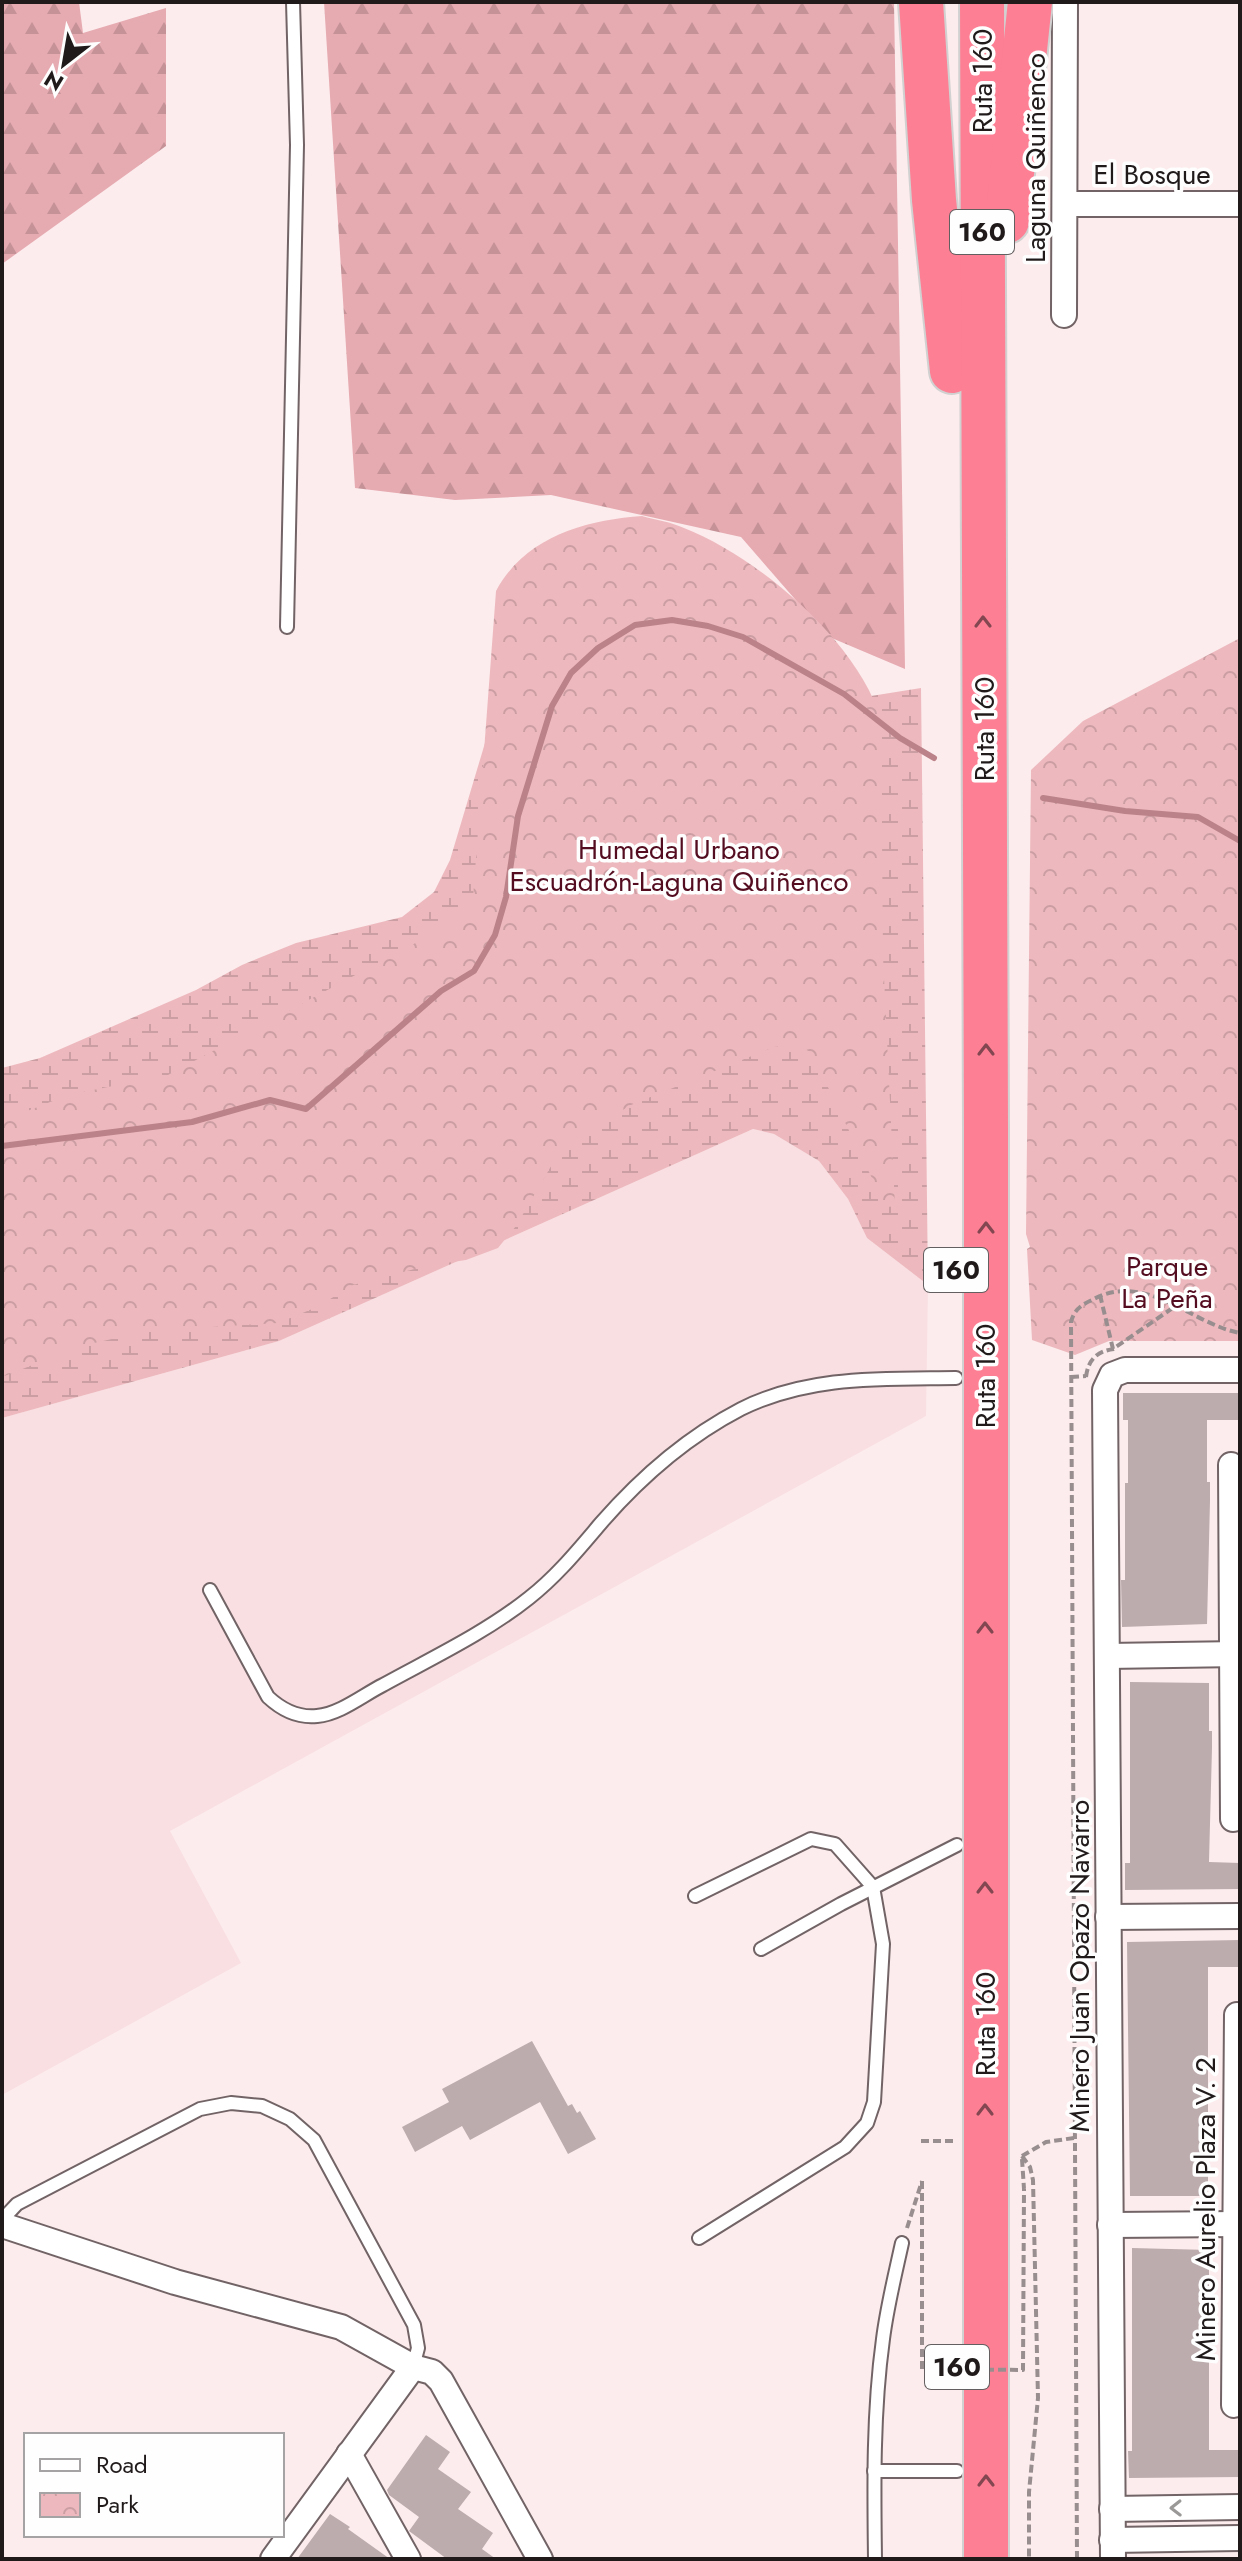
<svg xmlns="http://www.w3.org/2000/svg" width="1242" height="2561" viewBox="0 0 1242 2561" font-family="Jost,sans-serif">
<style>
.built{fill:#f9dfe2}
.forest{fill:url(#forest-firs)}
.wetland{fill:url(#wetland-marsh)}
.park{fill:url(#park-crowns)}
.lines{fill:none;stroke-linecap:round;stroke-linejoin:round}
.stream{stroke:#bb8289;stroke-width:6}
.building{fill:#bcacae}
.service-casing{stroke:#726466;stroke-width:16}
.minor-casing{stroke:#726466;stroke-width:28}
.motorway-casing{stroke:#d2d1d1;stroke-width:48}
.path{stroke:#998e8f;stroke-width:4;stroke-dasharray:8 4;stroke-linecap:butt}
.service{stroke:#fff;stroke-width:12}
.minor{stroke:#fff;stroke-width:24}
.motorway{stroke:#fd7f94;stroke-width:44}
.path-bridge{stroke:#998e8f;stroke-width:4;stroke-dasharray:8 4;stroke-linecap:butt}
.oneway{stroke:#834751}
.oneway2{stroke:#9b9898}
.labels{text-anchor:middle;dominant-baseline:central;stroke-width:7;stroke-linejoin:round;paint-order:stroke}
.shield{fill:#fefefe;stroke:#635e5f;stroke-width:2}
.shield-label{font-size:26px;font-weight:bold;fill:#201a1b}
.street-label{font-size:28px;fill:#201a1b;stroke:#fefefe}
.park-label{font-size:28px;fill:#540d20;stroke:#fefefe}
</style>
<defs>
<pattern id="forest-firs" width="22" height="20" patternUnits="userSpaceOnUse" patternTransform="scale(2)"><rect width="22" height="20" fill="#e6aab1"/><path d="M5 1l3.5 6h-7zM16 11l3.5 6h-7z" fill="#c59298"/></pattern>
<pattern id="wetland-marsh" width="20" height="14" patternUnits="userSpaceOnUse" patternTransform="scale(2)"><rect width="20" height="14" fill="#edb9be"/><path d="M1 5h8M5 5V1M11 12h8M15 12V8" fill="none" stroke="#cb9ea3"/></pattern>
<pattern id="park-crowns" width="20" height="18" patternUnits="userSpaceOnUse" patternTransform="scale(2)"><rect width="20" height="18" fill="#edb9be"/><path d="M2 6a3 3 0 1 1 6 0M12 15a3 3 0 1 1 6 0" fill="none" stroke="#cb9ea3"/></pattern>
</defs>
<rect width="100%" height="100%" fill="#fceced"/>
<polygon class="built" points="753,1129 774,1134 819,1161 848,1199 867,1238 928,1285 926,1416 170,1831 241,1963 2,2095 2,1418 279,1341"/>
<g class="forest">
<polygon points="2,2 79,2 83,33 166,8 166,146 2,264"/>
<polygon points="324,2 894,2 905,669 827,636 741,537 551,495 455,500 355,488"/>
</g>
<polygon class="wetland" points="511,656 871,696 921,688 928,1285 867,1238 848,1199 819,1161 774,1134 753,1129 279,1341 2,1418 2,1068 40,1058 196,990 242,965 296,943 402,917 434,892 450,860"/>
<g class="park">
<path d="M 642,516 C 656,520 671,522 684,528 C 758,557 857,641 881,719 L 883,956 L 895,1206 L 888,1207 L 884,1203 L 811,1052 L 795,1045 L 774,1047 L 631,1105 L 598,1125 L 557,1156 L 516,1226 L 498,1248 L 466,1260 L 426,1266 L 353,1285 L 317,1307 L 278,1323 L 147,1331 L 81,1346 L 2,1377 L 2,1121 L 68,1095 L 168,1075 L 451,924 L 466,909 L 473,898 L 496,591 C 525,537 585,520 642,516 Z"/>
<polygon points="1240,638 1240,1341 1109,1341 1075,1355 1032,1340 1027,1249 1030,1247 1026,1234 1031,770 1083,721"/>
</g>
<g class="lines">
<g class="stream">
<polyline points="1043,798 1125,811 1198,817 1240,841"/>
<polyline points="2,1146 192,1122 270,1100 306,1109 441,991 474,971 495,935 506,897 518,816 552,706 571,673 598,648 635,625 672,620 708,626 743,637 844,694 900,738 934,758"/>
</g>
</g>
<g class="building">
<polygon points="1123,1393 1238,1393 1239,1420 1207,1420 1207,1482 1210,1482 1210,1501 1207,1624 1122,1627 1121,1580 1125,1580 1125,1483 1128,1483 1128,1420 1123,1420"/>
<polygon points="1130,1682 1209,1683 1209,1731 1212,1731 1212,1748 1209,1862 1240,1863 1240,1889 1125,1890 1125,1863 1130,1863"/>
<polygon points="1240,1940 1240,1967 1208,1967 1208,2196 1130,2196 1127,1942"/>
<polygon points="532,2041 568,2106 572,2104 577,2113 580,2111 596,2139 568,2154 540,2102 470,2140 462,2126 415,2152 402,2127 449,2102 442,2089"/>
<polygon points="1132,2248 1209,2250 1209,2450 1240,2450 1240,2477 1129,2478 1128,2451 1132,2451"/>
<polygon points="426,2435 450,2452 438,2469 471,2492 458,2509 493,2533 482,2549 496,2559 447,2559 409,2531 419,2517 389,2495 387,2490"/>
<polygon points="330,2514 350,2527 348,2529 390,2559 297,2559"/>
</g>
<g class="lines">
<defs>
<g id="service">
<polyline points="287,627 297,145 293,2"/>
<path d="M 210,1590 L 268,1697 C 282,1710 298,1718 317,1716 C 340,1714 363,1695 383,1685 C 432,1658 485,1633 529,1598 C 557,1576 578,1550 601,1523 C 641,1477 687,1437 741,1409 C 809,1375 883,1379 956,1378"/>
<polyline points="695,1896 811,1839 835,1844 873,1887 883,1944 874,2102 867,2123 845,2147 699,2238"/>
<polyline points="761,1949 841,1904 957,1845"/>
<polyline points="2,2220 17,2204 200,2109 231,2103 262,2106 290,2119 314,2140 414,2325 418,2348 413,2367"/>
<polyline points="874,2471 957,2471"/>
<path d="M 875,2559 C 874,2486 873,2412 883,2339 C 887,2307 895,2275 902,2243"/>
</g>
<g id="minor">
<polyline points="1065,204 1240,204"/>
<polyline points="1064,315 1065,2"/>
<polyline points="1231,1465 1233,1819"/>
<polyline points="1107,1656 1240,1654"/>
<polyline points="1108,1917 1240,1916"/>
<polyline points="2,2225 175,2282 341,2327 413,2367 432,2372 441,2381 540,2559"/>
<polyline points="1110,2225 1240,2224"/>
<polyline points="1234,2405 1237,2015"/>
<polyline points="349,2454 408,2559"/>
<polyline points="1112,2509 1240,2507"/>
<polyline points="1112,2540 1240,2538"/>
<polyline points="273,2559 413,2367"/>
<polyline points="1113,2559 1105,1390 1112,1375 1125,1370 1240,1370"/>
</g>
<g id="motorway">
<polyline points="921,2 934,200 952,371"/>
<polyline points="982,2 986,1128 986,2559"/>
<polyline points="1007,221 1030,2"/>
</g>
</defs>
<use href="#service" class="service-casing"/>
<use href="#minor" class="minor-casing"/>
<use href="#motorway" class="motorway-casing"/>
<g class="path">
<polyline points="1100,1295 1113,1349 1177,1305"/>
<polyline points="1071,1377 1086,1376"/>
<path d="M 1086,1377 C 1088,1360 1097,1351 1114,1349"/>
<polyline points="921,2141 954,2141"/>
<polyline points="1022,2156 1030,2167 1033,2180 1038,2398 1029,2492 1029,2559"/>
<polyline points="1022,2156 1046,2142 1074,2138"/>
<polyline points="1022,2159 1024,2189"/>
<polyline points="907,2228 922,2181"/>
<path d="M 1077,2559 L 1071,1322 C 1074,1310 1081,1305 1092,1300 C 1145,1270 1191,1324 1240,1333"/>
</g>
<use href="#service" class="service"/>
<use href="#minor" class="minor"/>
<use href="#motorway" class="motorway"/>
<polyline class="path-bridge" points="922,2181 922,2369 1023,2370 1024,2189"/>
</g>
<defs><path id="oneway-chevron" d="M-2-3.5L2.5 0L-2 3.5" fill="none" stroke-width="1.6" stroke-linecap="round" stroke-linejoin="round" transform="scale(2)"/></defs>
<g class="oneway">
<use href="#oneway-chevron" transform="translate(983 622) rotate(-90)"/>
<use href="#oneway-chevron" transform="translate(986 1050) rotate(-90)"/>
<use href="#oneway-chevron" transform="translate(986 1228) rotate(-90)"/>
<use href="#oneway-chevron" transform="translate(985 1628) rotate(-90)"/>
<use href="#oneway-chevron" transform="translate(985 1888) rotate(-90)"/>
<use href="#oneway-chevron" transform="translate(985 2110) rotate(-90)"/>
<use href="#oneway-chevron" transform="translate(986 2481) rotate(-90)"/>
</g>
<use class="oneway2" href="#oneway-chevron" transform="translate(1176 2508) rotate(179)"/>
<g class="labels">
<g class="shield">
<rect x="950" y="210" width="64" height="44" rx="6"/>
<rect x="924" y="1248" width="64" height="44" rx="6"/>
<rect x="925" y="2345" width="64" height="44" rx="6"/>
</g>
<g class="shield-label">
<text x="982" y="232">160</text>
<text x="956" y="1270">160</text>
<text x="957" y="2367">160</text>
</g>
<g class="street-label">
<text transform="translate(982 81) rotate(-90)">Ruta 160</text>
<text transform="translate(1035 158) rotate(-90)">Laguna Quiñenco</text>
<text x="1152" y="174">El Bosque</text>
<text transform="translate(984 729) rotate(-90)">Ruta 160</text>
<text transform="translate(985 1376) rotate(-90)">Ruta 160</text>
<text transform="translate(1079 1966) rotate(-90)">Minero Juan Opazo Navarro</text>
<text transform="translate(985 2024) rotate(-90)">Ruta 160</text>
<text transform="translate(1205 2209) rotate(-90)">Minero Aurelio Plaza V. 2</text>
</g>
<g class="park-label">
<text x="679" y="849">Humedal Urbano<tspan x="679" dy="32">Escuadrón-Laguna Quiñenco</tspan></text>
<text x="1167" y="1266">Parque<tspan x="1167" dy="32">La Peña</tspan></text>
</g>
</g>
<rect width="1242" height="2561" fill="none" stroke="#201a1b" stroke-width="8"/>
<rect x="24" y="2433" width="260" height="104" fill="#fefefe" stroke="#a5a3a3" stroke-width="2"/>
<rect x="40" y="2459" width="40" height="12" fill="#ffffff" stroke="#a5a3a3" stroke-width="2"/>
<text x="96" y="2473" font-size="24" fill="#201a1b">Road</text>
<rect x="40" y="2493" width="40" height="24" fill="url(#park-crowns)" stroke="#a5a3a3" stroke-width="2"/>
<text x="96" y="2513" font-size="24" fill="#201a1b">Park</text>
<g transform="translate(64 64) rotate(211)" stroke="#fefefe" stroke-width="6" paint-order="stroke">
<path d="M0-6L14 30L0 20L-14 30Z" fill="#201a1b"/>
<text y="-12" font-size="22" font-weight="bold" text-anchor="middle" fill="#201a1b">N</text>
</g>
</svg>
